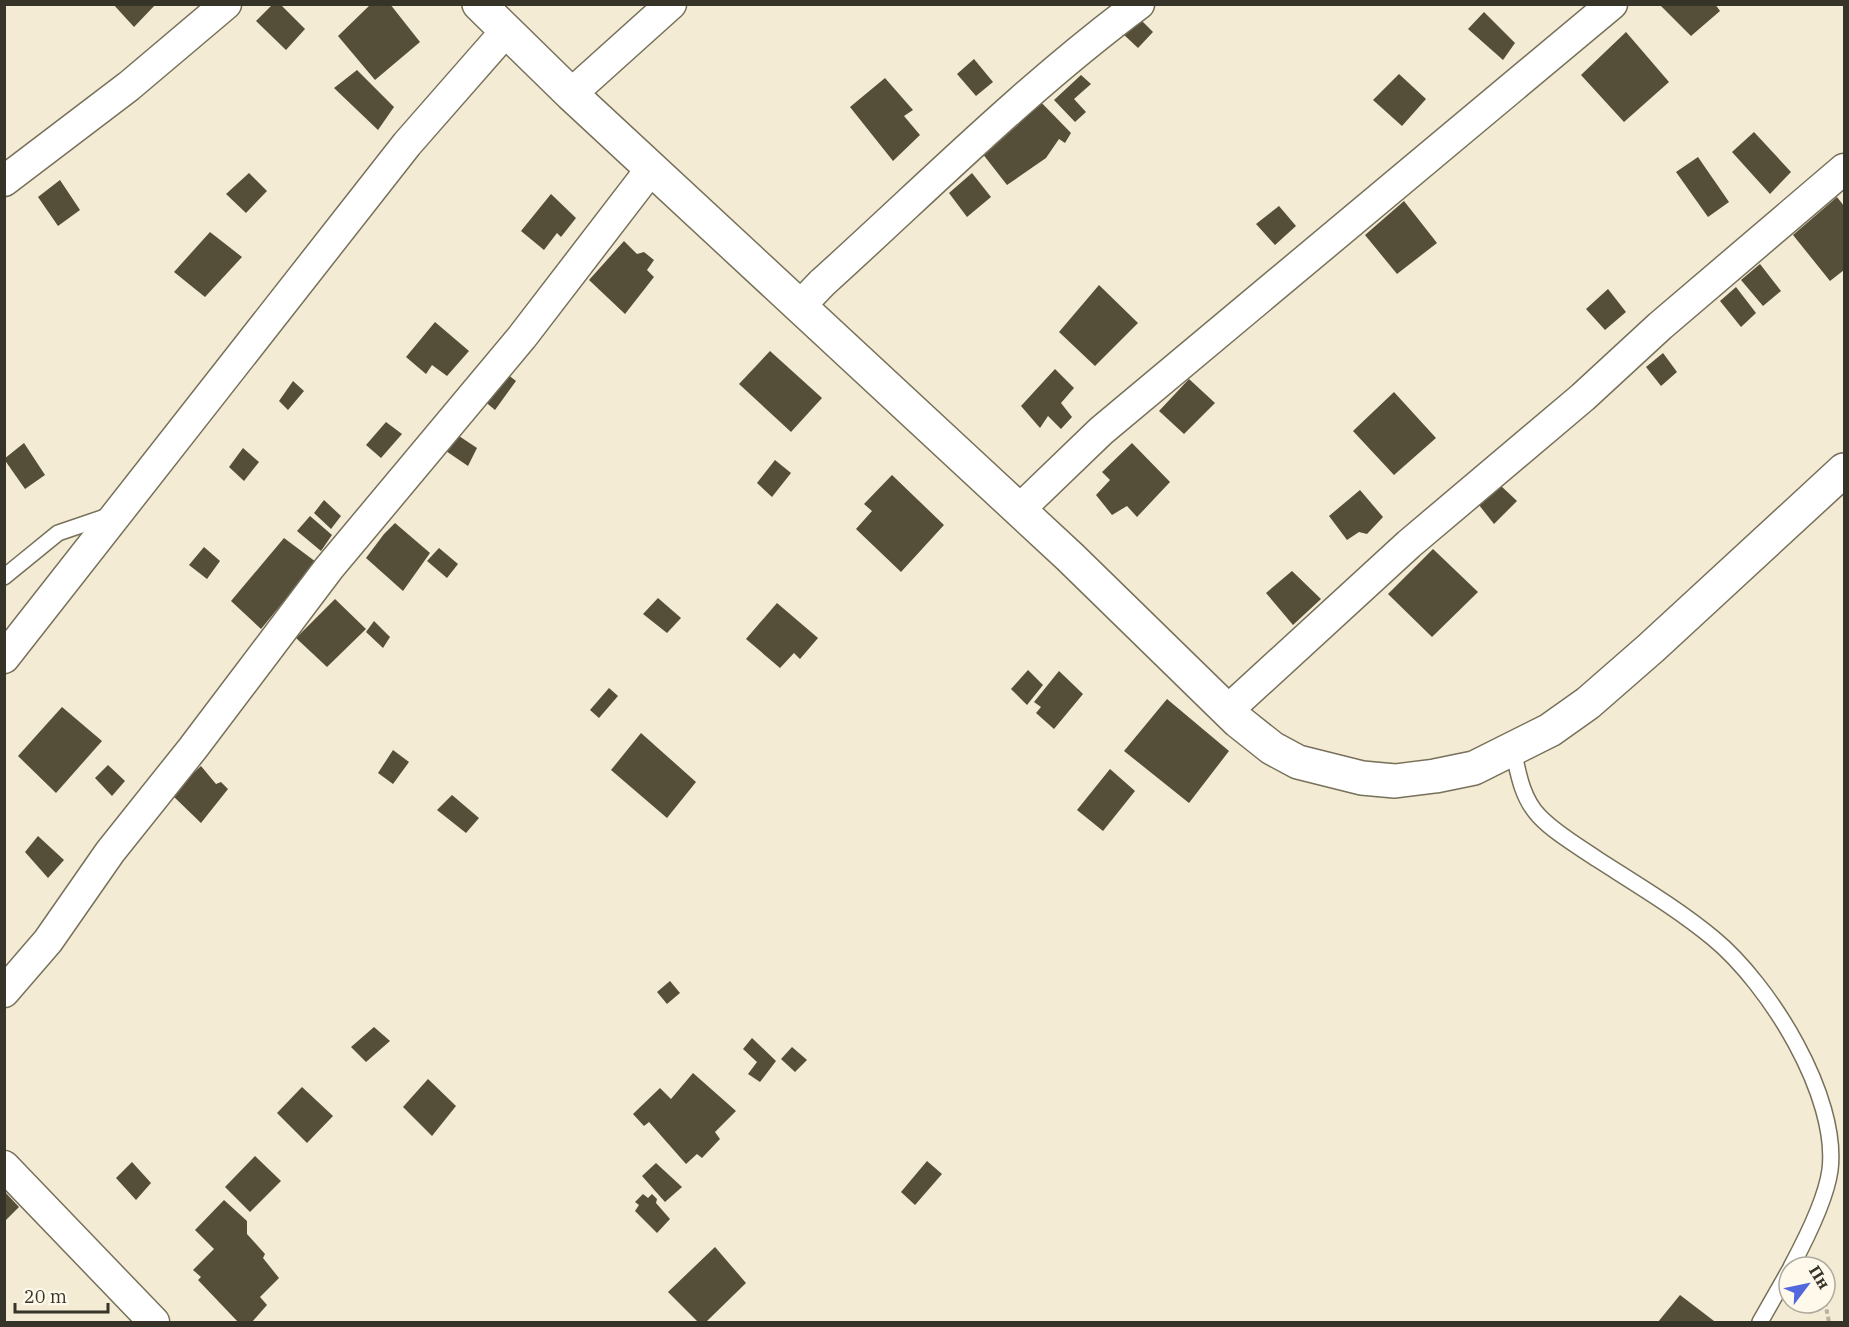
<svg xmlns="http://www.w3.org/2000/svg" width="1849" height="1327" viewBox="0 0 1849 1327" font-family="'IBM Plex Serif',serif">
<style>
.building{fill:#554f3a}
.lines{fill:none;stroke-linecap:round;stroke-linejoin:round}
.service-casing{stroke:#77705a;stroke-width:18}
.minor-casing{stroke:#77705a;stroke-width:33}
.tertiary-casing{stroke:#77705a;stroke-width:36}
.path{stroke:#b8b29e;stroke-width:4;stroke-dasharray:4.5 3;stroke-linecap:butt}
.service{stroke:#fff;stroke-width:15}
.minor{stroke:#fff;stroke-width:30}
.tertiary{stroke:#fff;stroke-width:33}
</style>
<rect width="100%" height="100%" fill="#f3ebd3"/>
<g class="building">
<polygon points="113,4 156,4 134,27"/>
<polygon points="273,4 280,4 305,29 286,50 256,21"/>
<polygon points="371,4 390,4 420,42 375,80 338,36"/>
<polygon points="1659,4 1715,4 1720,11 1691,36"/>
<polygon points="1484,12 1515,43 1503,60 1468,29"/>
<polygon points="1139,18 1153,32 1138,48 1122,33"/>
<polygon points="1626,32 1669,82 1624,122 1581,75"/>
<polygon points="974,59 993,82 976,96 957,74"/>
<polygon points="357,70 394,107 378,130 334,88"/>
<polygon points="1399,74 1426,99 1402,126 1373,100"/>
<polygon points="1081,75 1091,84 1074,99 1086,112 1075,122 1054,100"/>
<polygon points="885,78 913,110 904,116 920,135 893,161 850,107"/>
<polygon points="1034,95 1071,133 1065,143 1059,139 1046,158 1007,185 982,153 1018,125 1012,117"/>
<polygon points="1754,132 1791,172 1770,194 1732,152"/>
<polygon points="1698,157 1729,202 1708,217 1676,172"/>
<polygon points="249,173 267,191 246,213 226,194"/>
<polygon points="972,173 991,197 967,217 949,193"/>
<polygon points="60,180 80,210 58,226 38,197"/>
<polygon points="551,194 576,218 561,237 557,233 544,250 521,231"/>
<polygon points="1837,197 1844,206 1844,270 1830,281 1793,235"/>
<polygon points="1404,201 1437,243 1397,274 1365,235"/>
<polygon points="1279,206 1296,226 1275,245 1256,224"/>
<polygon points="210,232 242,257 205,297 174,272"/>
<polygon points="624,241 637,254 644,252 654,260 647,270 654,277 625,314 589,280"/>
<polygon points="1760,264 1781,291 1763,306 1741,280"/>
<polygon points="1099,285 1138,323 1095,366 1059,332"/>
<polygon points="1736,287 1756,313 1741,327 1720,301"/>
<polygon points="1608,289 1626,312 1605,330 1586,309"/>
<polygon points="435,322 469,351 447,376 432,365 426,374 406,357"/>
<polygon points="770,351 822,398 791,432 739,384"/>
<polygon points="1663,353 1677,372 1661,386 1646,367"/>
<polygon points="1055,369 1074,388 1061,403 1072,417 1061,429 1048,416 1040,428 1021,406"/>
<polygon points="503,371 516,381 495,410 482,399"/>
<polygon points="1189,379 1215,403 1184,434 1159,411"/>
<polygon points="293,381 304,391 288,410 279,401"/>
<polygon points="1394,392 1436,438 1394,475 1353,431"/>
<polygon points="386,422 402,434 381,458 366,445"/>
<polygon points="459,436 477,448 468,466 446,451"/>
<polygon points="24,443 45,475 25,489 4,459"/>
<polygon points="1132,443 1170,482 1137,517 1127,506 1112,515 1096,495 1110,480 1102,472"/>
<polygon points="243,448 259,462 244,481 229,467"/>
<polygon points="775,460 791,473 772,497 757,483"/>
<polygon points="892,475 944,525 901,572 856,529 872,511 864,504"/>
<polygon points="1500,485 1517,501 1494,524 1479,505"/>
<polygon points="1360,490 1383,517 1367,534 1359,532 1347,540 1329,516"/>
<polygon points="324,500 341,516 331,529 314,513"/>
<polygon points="310,516 332,535 321,551 297,531"/>
<polygon points="395,523 430,553 403,591 366,558 384,534"/>
<polygon points="284,538 316,562 261,629 231,601"/>
<polygon points="204,547 220,561 207,579 189,565"/>
<polygon points="439,548 458,564 447,578 427,561"/>
<polygon points="1433,549 1478,592 1432,637 1388,594"/>
<polygon points="1292,571 1321,599 1293,625 1266,593"/>
<polygon points="658,598 681,618 667,633 643,614"/>
<polygon points="335,599 366,629 327,667 296,638"/>
<polygon points="777,603 818,638 800,659 794,653 780,668 746,639"/>
<polygon points="374,621 390,637 383,648 366,632"/>
<polygon points="1028,670 1043,685 1027,705 1011,689"/>
<polygon points="1059,671 1083,694 1054,729 1036,713 1041,707 1034,702"/>
<polygon points="609,688 618,696 599,718 590,710"/>
<polygon points="1167,699 1229,751 1189,803 1124,751"/>
<polygon points="62,707 102,741 56,793 18,756"/>
<polygon points="641,733 696,782 667,818 611,770"/>
<polygon points="393,750 409,762 393,784 378,773"/>
<polygon points="108,765 125,781 112,796 95,778"/>
<polygon points="201,766 216,784 221,782 228,789 201,823 171,794"/>
<polygon points="1110,769 1135,791 1103,831 1077,810"/>
<polygon points="452,795 479,818 466,833 437,810"/>
<polygon points="38,836 64,860 48,878 25,852"/>
<polygon points="670,981 680,993 667,1004 657,992"/>
<polygon points="374,1027 390,1041 366,1062 351,1047"/>
<polygon points="752,1038 776,1061 760,1082 748,1074 757,1062 743,1049"/>
<polygon points="792,1047 807,1060 795,1072 781,1059"/>
<polygon points="693,1073 736,1111 715,1132 720,1139 702,1158 697,1154 686,1164 649,1122 644,1126 633,1114 660,1088 671,1099"/>
<polygon points="428,1079 456,1106 432,1136 403,1107"/>
<polygon points="302,1087 333,1116 307,1143 277,1113"/>
<polygon points="255,1156 281,1181 250,1212 225,1187"/>
<polygon points="927,1161 942,1174 915,1205 901,1192"/>
<polygon points="132,1162 151,1183 136,1200 116,1178"/>
<polygon points="656,1163 682,1187 665,1202 642,1176"/>
<polygon points="4,1191 19,1207 4,1222"/>
<polygon points="643,1194 648,1198 652,1194 657,1199 656,1203 670,1219 657,1233 635,1211 639,1205 635,1202"/>
<polygon points="224,1200 247,1221 247,1234 265,1254 263,1258 279,1278 260,1297 267,1305 252,1322 238,1322 198,1280 201,1277 193,1270 214,1249 195,1230"/>
<polygon points="715,1247 746,1283 706,1322 698,1322 668,1292"/>
<polygon points="1680,1295 1714,1321 1713,1322 1658,1322"/>
</g>
<g class="lines">
<defs>
<g id="service">
<polyline points="4,577 58,533 111,515"/>
<path d="M 1513,749 C 1518,773 1522,798 1539,816 C 1555,833 1578,846 1597,859 C 1636,884 1678,909 1713,938 C 1769,984 1839,1096 1830,1170 C 1826,1200 1805,1241 1791,1267"/>
<polyline points="1760,1322 1789,1271"/>
</g>
<g id="minor">
<polyline points="571,94 671,4"/>
<polyline points="4,181 129,86 226,4"/>
<path d="M 799,307 L 822,283 C 926,189 1026,88 1139,4"/>
<polyline points="1019,510 1101,431 1612,4"/>
<polyline points="4,658 407,144 506,31"/>
<polyline points="1227,711 1409,544 1583,397 1660,326 1844,169"/>
<polyline points="4,992 48,941 110,852 193,748 329,568 522,337 651,169"/>
<polyline points="4,1166 154,1322"/>
</g>
<polyline id="tertiary" points="479,4 571,94 1070,557 1238,721 1272,748 1298,762 1362,778 1395,781 1435,776 1474,768 1550,730 1588,703 1651,648 1844,470"/>
</defs>
<use href="#service" class="service-casing"/>
<use href="#minor" class="minor-casing"/>
<use href="#tertiary" class="tertiary-casing"/>
<polyline class="path" points="1825,1302 1829,1322"/>
<use href="#service" class="service"/>
<use href="#minor" class="minor"/>
<use href="#tertiary" class="tertiary"/>
</g>
<rect width="1849" height="1327" fill="none" stroke="#363329" stroke-width="12"/>
<g transform="translate(1807 1285) rotate(58)"><circle r="28" fill="#fef9ea" stroke="#aeaa9d" stroke-width="1.5"/>
<path d="M0-4.5L10 22L0 15L-10 22Z" fill="#5368dd"/>
<text y="-9" font-size="16" font-weight="bold" text-anchor="middle" fill="#363329">Пн</text>
</g>
<path d="M15 1303v9h93v-9" fill="none" stroke="#363329" stroke-width="3"/>
<text x="24" y="1303" font-size="18" fill="#363329" stroke="#fef9ea" stroke-width="4.5" paint-order="stroke">20 m</text>
</svg>
